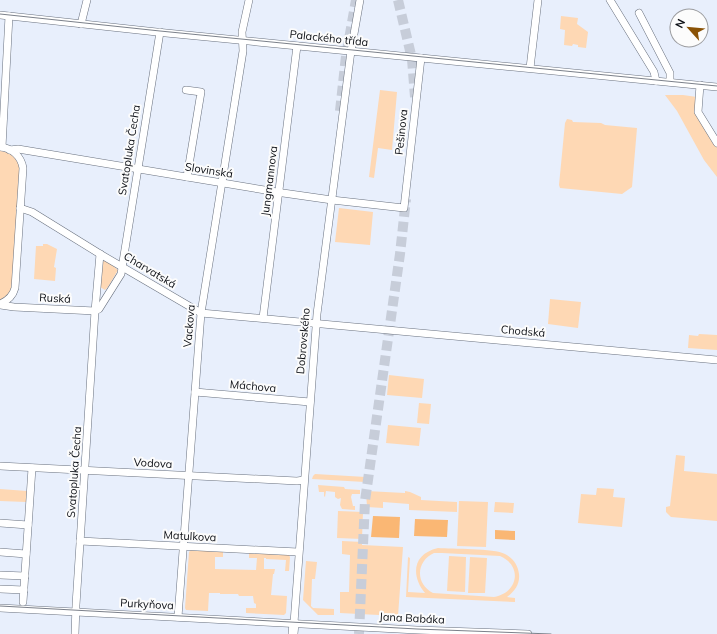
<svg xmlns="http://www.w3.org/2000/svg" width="717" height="634" viewBox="0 0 717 634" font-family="Mulish,sans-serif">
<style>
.green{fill:#fed8b4;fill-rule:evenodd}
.water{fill:#fab774}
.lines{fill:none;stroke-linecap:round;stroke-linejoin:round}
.highway-tunnel{stroke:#c7cdd9;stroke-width:10;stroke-dasharray:10 5;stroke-linecap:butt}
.minor-casing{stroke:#69717f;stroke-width:8}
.major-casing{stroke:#69717f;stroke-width:10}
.minor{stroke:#fff;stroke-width:7}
.major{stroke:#fff;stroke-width:9}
.tram{stroke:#7b808a;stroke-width:1}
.labels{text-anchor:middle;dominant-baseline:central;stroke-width:4;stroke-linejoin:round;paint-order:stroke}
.street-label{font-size:11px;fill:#0a0d13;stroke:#fcfcfc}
</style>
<rect width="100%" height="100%" fill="#e8effc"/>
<g class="green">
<polygon points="561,16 578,18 577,24 588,32 586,48 578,47 578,45 573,44 572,46 564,45 565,30 560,29"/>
<polygon points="380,90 397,92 392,150 378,148 374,178 369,177"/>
<polygon points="665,95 683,95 697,97 695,112 713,143 717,147 717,177 704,160 677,111"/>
<polygon points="567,119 572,120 573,122 601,123 605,125 637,128 632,187 622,194 560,188 559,185 565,123"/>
<path d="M 0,151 C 11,152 15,157 20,166 L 12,292 L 0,301 Z"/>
<polygon points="339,208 373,212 370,245 335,242"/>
<polygon points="43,244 47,244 57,249 54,267 56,268 55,281 34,279 36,246 43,246"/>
<polygon points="106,260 118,270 108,287 105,290 100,287 102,262"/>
<polygon points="550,299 581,302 578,328 548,324"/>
<polygon points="699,334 717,335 717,350 688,348 689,335 698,336"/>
<polygon points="389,375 424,379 422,398 387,395"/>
<polygon points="419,403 431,404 429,424 417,423"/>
<polygon points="388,425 421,428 419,446 386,443"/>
<polygon points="676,455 685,456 684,471 717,474 717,521 671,517 666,512 666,507 670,506"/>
<polygon points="315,474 366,477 365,482 312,479 313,476"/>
<polygon points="318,485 344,487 345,489 360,490 360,494 352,494 351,497 353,506 355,506 355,510 342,509 340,505 341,498 338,499 335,497 335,492 326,491 325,497 324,496 324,492 319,492"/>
<polygon points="597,488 614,489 613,497 625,498 622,527 578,523 581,494 596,495"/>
<polygon points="0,489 27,491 26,502 0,501"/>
<polygon points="366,491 405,493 405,491 410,492 421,497 421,500 457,502 457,512 409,510 409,504 383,502 383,508 367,507"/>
<polygon points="459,501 488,502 486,547 457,546"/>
<polygon points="495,502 514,503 513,513 494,512"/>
<polygon points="338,511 363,512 362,539 337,538"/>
<polygon points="342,541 362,542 362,545 403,547 398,616 340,613 340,592 349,592 350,555 342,554"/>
<path d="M 438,548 C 452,549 494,548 505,554 C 513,558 518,565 519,574 C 520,584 515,591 507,597 L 515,598 L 515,602 L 406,597 L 408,557 L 410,558 L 408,592 L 425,593 C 411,576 412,554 438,548 ZM 434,553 L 442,553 L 500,556 C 523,566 518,593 494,597 L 433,593 C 415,584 416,561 434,553 Z"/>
<polygon points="191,550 223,552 223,557 215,557 215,569 256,570 257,558 249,558 249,553 289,555 290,557 289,571 285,571 286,560 266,559 266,558 264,558 264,569 275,569 274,574 273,574 271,595 287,596 286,613 284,615 246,613 246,608 256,608 256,604 254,603 253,596 239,596 238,594 220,594 220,593 209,593 208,611 186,610 185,608 189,552"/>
<polygon points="449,556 466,557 465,592 447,591"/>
<polygon points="470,557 487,558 485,593 468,593"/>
<polygon points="306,561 317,562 315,579 312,579 311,606 313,608 334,609 334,615 318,615 303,600"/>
</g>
<g class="water">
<polygon points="373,516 400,517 399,538 371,537"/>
<polygon points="415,519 448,520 447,537 414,536"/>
<polygon points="495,530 515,531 515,540 495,539"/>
</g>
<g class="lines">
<g class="highway-tunnel">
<polyline points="398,0 412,59 415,97"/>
<polyline points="340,111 346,56 356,0"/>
<polyline points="359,634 365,501 400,254 406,199"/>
</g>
<defs>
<g id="minor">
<polyline points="610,0 654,72 656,81"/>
<polyline points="639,13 670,73 670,82"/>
<polyline points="0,15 166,33 717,87"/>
<polyline points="81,24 87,0"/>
<polyline points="530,68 538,0"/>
<polyline points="700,85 698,112 717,143"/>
<polyline points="186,90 201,92 187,177"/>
<path d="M 0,147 C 12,148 21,156 23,168 L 15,288 C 13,296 7,301 0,304"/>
<polyline points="2,147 9,16"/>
<polyline points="10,150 18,149 283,193 332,200 404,208 421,58"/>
<polyline points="20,208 32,212 100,254 201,313 717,360"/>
<polyline points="0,305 14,307 95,311"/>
<polyline points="95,311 99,309 121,274 160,32"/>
<polyline points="263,318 297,46"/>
<polyline points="195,392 310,402"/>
<polyline points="0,466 297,481 304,480"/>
<polyline points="0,523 28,525"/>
<polyline points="80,541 298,552"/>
<polyline points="0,552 26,554"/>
<polyline points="0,575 25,576"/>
<polyline points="0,589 24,590"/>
<polyline points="23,602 32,468"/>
<polyline points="0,608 417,630 528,634"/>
<polyline points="178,617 201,313 243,51 242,32 249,0"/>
<polyline points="294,623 317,314 351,51 360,0"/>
<polyline points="75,634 76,605 95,311 100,254"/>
</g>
<polyline id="major" points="293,634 294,623"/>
</defs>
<use href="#minor" class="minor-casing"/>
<use href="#major" class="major-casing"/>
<use href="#minor" class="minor"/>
<use href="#major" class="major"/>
<g class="tram">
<polyline points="0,14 160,31 717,86"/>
<polyline points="0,606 417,629 551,634"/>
</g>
</g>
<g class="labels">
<g class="street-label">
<text transform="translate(329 38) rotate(6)">Palackého třída</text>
<text transform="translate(401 132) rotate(-84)">Pešinova</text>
<text transform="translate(129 150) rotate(-81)">Svatopluka Čecha</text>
<text transform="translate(209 170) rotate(9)">Slovinská</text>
<text transform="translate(269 181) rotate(-83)">Jungmannova</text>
<text transform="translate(150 270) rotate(31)">Charvatská</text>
<text transform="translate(55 298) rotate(3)">Ruská</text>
<text transform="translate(189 326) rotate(-85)">Vackova</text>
<text transform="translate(523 331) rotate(5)">Chodská</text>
<text transform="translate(303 341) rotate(-85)">Dobrovského</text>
<text transform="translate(253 386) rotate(5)">Máchova</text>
<text transform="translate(153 463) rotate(3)">Vodova</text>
<text transform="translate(74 472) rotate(-86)">Svatopluka Čecha</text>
<text transform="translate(190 536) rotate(3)">Matulkova</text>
<text transform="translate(147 604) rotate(3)">Purkyňova</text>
<text transform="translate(412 618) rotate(3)">Jana Babáka</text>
</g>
</g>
<g transform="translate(689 28) rotate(297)"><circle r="19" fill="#fcfcfc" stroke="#9b9c9f"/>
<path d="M0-3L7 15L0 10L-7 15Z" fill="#8a5206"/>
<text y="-6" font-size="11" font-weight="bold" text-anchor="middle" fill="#0a0d13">N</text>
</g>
</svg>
